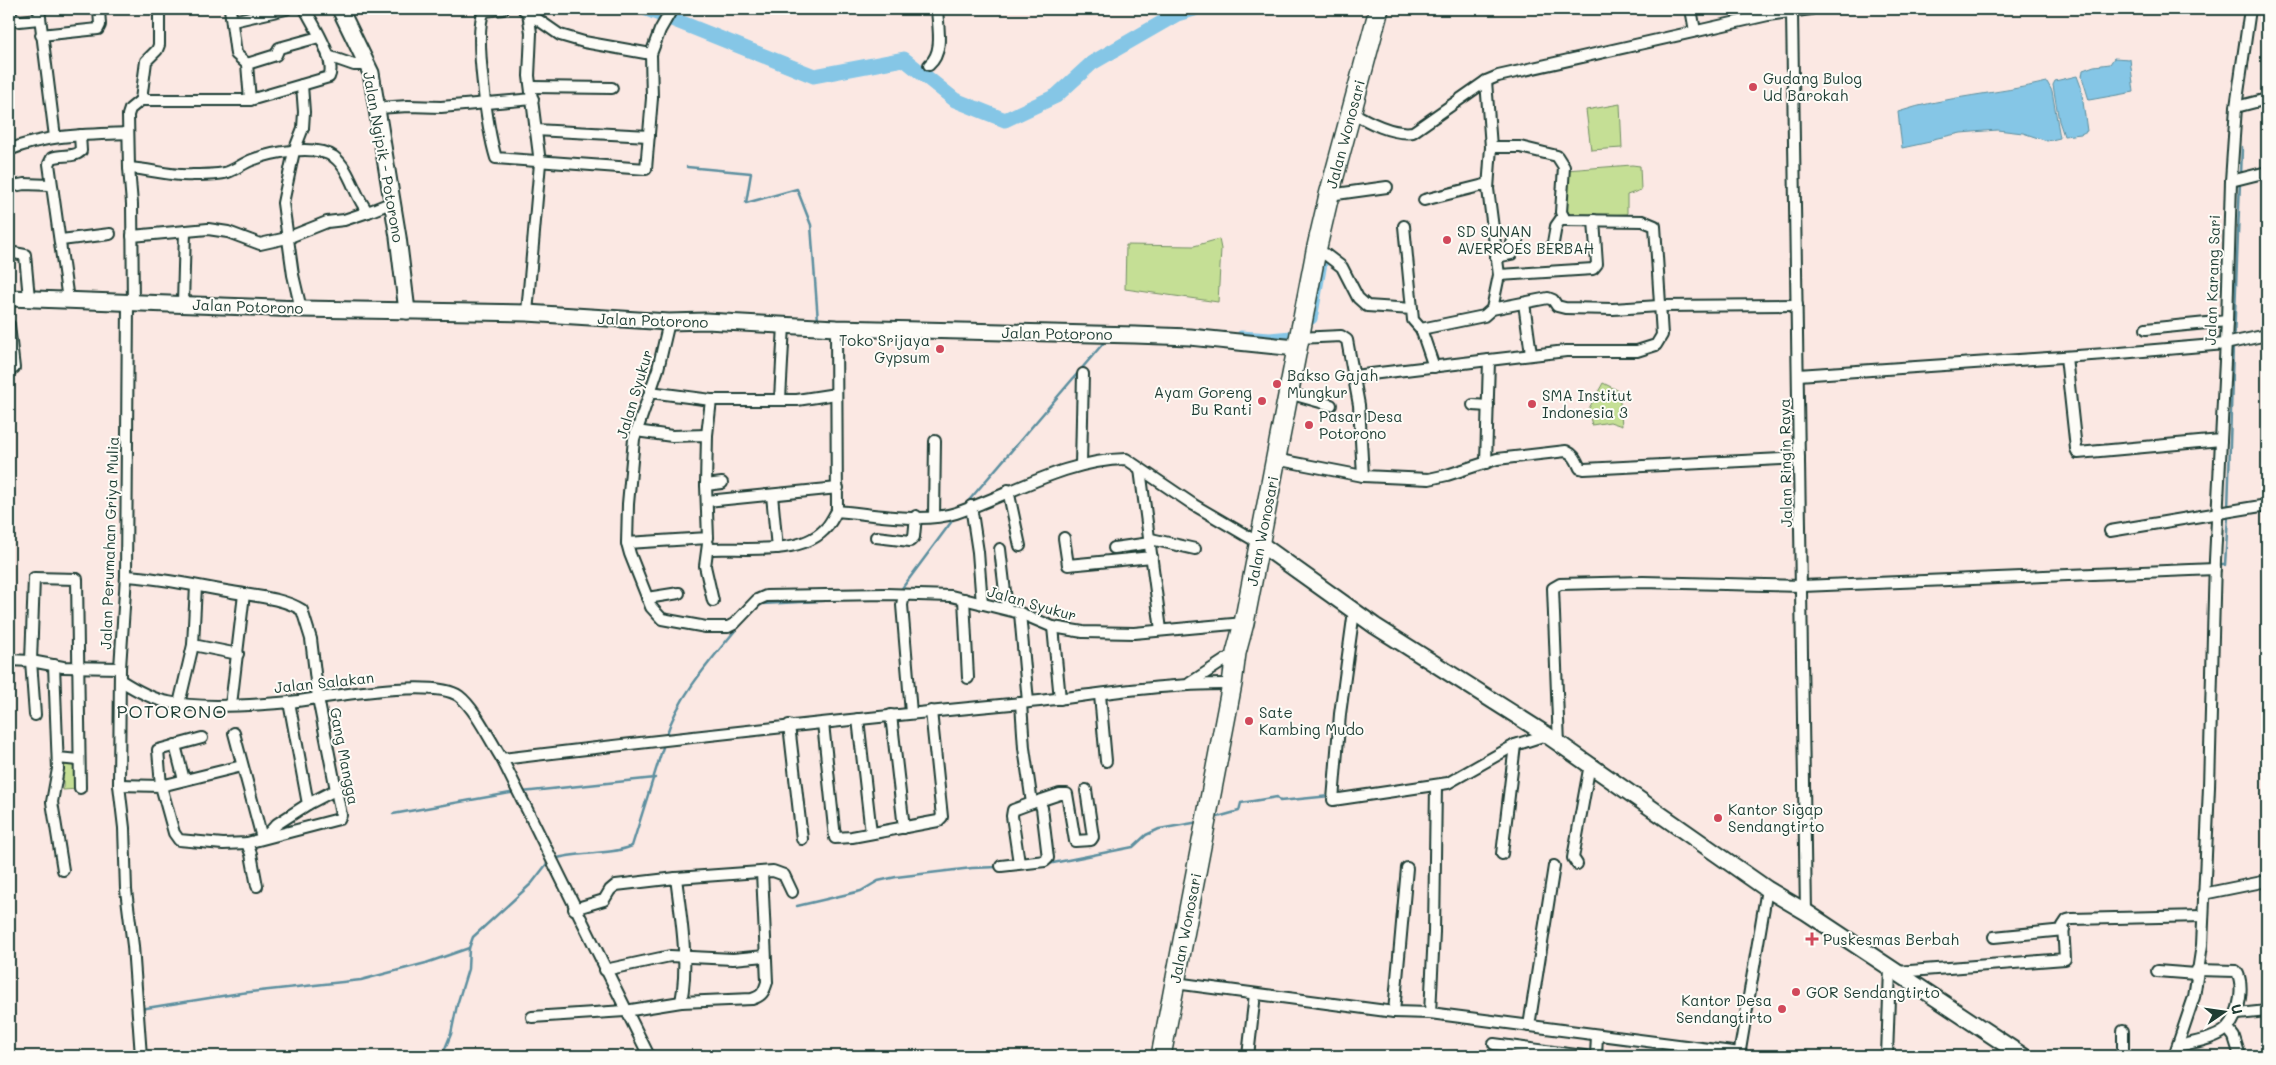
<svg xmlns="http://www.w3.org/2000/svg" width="2276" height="1065" viewBox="0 0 2276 1065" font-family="Mali,sans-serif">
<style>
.green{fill:#c5df95;stroke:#728e64}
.water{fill:#85c6e6;stroke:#5c8f9f}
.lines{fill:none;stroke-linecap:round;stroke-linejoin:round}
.stream{stroke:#5c8f9f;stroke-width:2.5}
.canal{stroke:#85c6e6;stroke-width:9}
.river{stroke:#85c6e6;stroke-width:15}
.street-casing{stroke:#1f3d34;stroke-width:14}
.secondary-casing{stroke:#1f3d34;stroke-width:19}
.highway-casing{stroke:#1f3d34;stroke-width:22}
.street{stroke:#fdfcf7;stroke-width:10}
.secondary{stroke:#fdfcf7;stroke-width:15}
.highway{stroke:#fdfcf7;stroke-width:19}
.poi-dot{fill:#d1495b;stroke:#fdfcf7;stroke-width:2}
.labels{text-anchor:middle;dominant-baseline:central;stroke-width:4;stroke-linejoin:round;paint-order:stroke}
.poi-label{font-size:15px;fill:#1f3d34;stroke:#fdfcf7;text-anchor:start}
.street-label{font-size:15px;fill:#1f3d34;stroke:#fdfcf7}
.quarter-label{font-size:18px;letter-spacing:1px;fill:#1f3d34;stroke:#fdfcf7}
</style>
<rect width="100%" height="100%" fill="#fbe8e3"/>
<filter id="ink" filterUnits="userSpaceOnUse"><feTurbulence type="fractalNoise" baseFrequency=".02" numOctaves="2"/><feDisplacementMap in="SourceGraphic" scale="10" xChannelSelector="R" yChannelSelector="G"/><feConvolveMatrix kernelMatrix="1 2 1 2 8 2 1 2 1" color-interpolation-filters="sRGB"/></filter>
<g filter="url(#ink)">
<g class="green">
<polygon points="1620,104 1622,148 1591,150 1586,110"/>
<polygon points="1632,165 1640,166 1641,190 1627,195 1627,214 1566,217 1566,170"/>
<polygon points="1219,239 1221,249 1218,302 1125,289 1126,245 1194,246"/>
<polygon points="1603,383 1619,391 1622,426 1610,422 1592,425 1588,410"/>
<polygon points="63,764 77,764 78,789 63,790"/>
</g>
<g class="water">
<polygon points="2114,58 2130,59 2134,92 2089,100 2082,77 2083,70 2094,66 2110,64"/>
<polygon points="2077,76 2081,87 2087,131 2081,134 2064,136 2059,121 2053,85 2055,81"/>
<path d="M 2047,82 L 2052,91 L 2060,138 L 2047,141 L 2023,133 L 1997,130 L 1961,133 L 1933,139 L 1930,142 L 1902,148 L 1898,112 C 1946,96 1998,94 2047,82 Z"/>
</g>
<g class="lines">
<g class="stream">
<polyline points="687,167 751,173 746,203 797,189 811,225 818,321"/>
<polyline points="2241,175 2242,147"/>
<polyline points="2234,340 2240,181"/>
<polyline points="965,505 1106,340"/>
<polyline points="2228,510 2233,345"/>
<polyline points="2218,565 2225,565 2228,515"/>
<polyline points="900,591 955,517"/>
<polyline points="754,610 762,604 859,599"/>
<path d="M 666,736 C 679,695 711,660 738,627"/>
<polyline points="522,792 655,778"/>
<polyline points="393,814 516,792"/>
<polyline points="1214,818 1239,811 1241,803 1277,797 1280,801 1330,796"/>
<path d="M 554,859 C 579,851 608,856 632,846 L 664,744"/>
<polyline points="1048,864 1133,847 1146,835 1159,829 1199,822"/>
<polyline points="797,906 861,891 878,881 896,877 972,868 998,867"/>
<polyline points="140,1009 241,993 361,980 426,963 469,948"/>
<polyline points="442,1056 451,1034 457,1005 468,969 469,948 473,937 532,883 549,861"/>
</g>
<polyline class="canal" points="1241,335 1270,337 1291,335 1313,319 1323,263"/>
<polyline class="river" points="647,9 814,76 904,59 955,100 1005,120 1056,96 1092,63 1177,14 1194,9"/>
<defs>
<g id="street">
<polyline points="39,9 55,137"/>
<polyline points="230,9 236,54 247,64 250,100"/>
<path d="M 503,9 L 484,11 C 473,33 488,132 496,158 L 646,169 L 652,98 L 651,54 L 660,30 L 672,9"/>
<polyline points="1691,9 1695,31"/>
<polyline points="524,10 560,35 584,42 651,54"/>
<polyline points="1792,13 1806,912"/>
<polyline points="9,16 19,21 39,19"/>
<polyline points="233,21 286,9"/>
<polyline points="41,35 98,29 100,25 99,9"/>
<polyline points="328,56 354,65 368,65"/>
<polyline points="247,64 276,55 279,48 319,37"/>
<path d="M 929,65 C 944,52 938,28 937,9"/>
<polyline points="532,87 612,88"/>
<polyline points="141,100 146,61 157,50 159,45 159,9"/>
<polyline points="2236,107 2267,99"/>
<polyline points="378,108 408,106 441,107 533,99"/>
<path d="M 1350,111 C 1368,122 1392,135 1413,132 L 1486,81 L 1498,76 L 1768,15 L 1811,9"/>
<polyline points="535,130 649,136"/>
<path d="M 9,150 C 47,134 87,135 128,133"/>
<path d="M 129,168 L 128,115 L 130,109 L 141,100 L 250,100 L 329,77 C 337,61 313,24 305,9"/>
<polyline points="2231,181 2267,172"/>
<polyline points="9,187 24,184 51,185"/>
<polyline points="1329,195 1387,187"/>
<polyline points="1424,200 1488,184"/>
<polyline points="1404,226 1412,309"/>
<polyline points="132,236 208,229 228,232 260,244 287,238 327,222 344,220 368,212"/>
<polyline points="61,240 110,234"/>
<polyline points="1553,243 1556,226 1563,216"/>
<polyline points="1316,251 1325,254 1342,267 1358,298 1367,306 1412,309 1413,320 1421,329 1484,316 1492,309 1499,275 1488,189 1491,147 1486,81"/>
<polyline points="9,252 25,255 29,298"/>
<polyline points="1496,257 1511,254 1512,243 1518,241"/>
<polyline points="1499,275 1593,269 1597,264 1594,220"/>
<path d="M 68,300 L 49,164 L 52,158 C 61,154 74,158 81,151 L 80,135"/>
<polyline points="128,303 126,576 120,668 119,785 124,828 126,890 133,946 141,1056"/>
<path d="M 133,303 L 132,204 L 129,168 C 151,169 171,177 193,175 C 204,175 218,175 228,172 C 236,169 244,163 252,160 C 272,152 315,144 334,157 C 351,170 354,196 368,212 L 393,202"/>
<polyline points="1524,303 1531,354"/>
<polyline points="183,304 185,231"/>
<polyline points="301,309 293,275 283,203 294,151 303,128 304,112 302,85"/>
<polyline points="1492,309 1548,298 1553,300 1557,306 1565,308 1613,309 1659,306 1797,305"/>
<polyline points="527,313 540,163 529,76 531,33 528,12"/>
<polyline points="669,322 658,369 634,439 628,504 627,543 630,554 651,607 662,619 706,627 728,627 734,624 757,600 766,596 886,594 951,596 1020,613 1053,627 1083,632 1134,633 1244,623"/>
<polyline points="9,325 14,368"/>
<path d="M 836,328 L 837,511 C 873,514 922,524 956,513 C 1012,494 1065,460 1126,459 L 1194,505 L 1259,543"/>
<polyline points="1421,329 1434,367"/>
<polyline points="2146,329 2227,321"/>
<path d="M 1298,338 L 1341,336 L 1347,340 L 1359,405 L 1363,476 L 1429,479 L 1447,475 L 1497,459 L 1566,451 C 1575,455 1576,460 1580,468 L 1584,469 L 1799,458"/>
<polyline points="2066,357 2076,449 2078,453 2221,440"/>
<polyline points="1798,375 2120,353 2225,344 2267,335"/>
<polyline points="1354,376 1489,360"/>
<polyline points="650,392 711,400"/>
<polyline points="1288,393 1331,405"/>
<polyline points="780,399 784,325"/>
<polyline points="1473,405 1488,406"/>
<polyline points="707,435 711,400 797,400 836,394"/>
<polyline points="1275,459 1363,476"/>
<polyline points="1486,463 1489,360 1566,351 1637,351 1656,345 1662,335 1655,226 1643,221 1565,220 1561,212 1564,167 1557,156 1520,147 1491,147"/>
<polyline points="1081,465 1083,374"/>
<polyline points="1140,469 1161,630"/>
<polyline points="706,485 722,483"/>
<polyline points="1008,490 1020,546"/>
<polyline points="772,495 777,548"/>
<polyline points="707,501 838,488"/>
<polyline points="971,506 978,552 982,604"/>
<polyline points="934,517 935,441"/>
<polyline points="2110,531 2267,505"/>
<polyline points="876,537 910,541 914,537 916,516"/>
<polyline points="1064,538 1068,565 1152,557"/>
<polyline points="1151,539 1195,549"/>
<polyline points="627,543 708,538 706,485 707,435 672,436 636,431"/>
<polyline points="708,544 705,566 713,601"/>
<polyline points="1114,548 1150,543"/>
<path d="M 708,549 C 742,547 799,556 824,530 C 830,525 833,517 837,511"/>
<polyline points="1000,549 1007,609"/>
<polyline points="904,595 902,605 911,713"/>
<polyline points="647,598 679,593"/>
<polyline points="964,599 968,678"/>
<polyline points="1354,611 1340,714 1333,800 1448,783 1515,745"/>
<polyline points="1020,613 1028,702"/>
<polyline points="1053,627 1060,699"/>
<polyline points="193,645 238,654"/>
<polyline points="9,660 31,661 63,667 120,668"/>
<polyline points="54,665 58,769 52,802 63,870"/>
<path d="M 120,680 C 134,689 151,699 168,702 C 200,709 257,705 290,702 C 324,698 434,677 459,696 C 475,708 491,742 502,759"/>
<polyline points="1190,683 1236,653"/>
<polyline points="1100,695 1106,761"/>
<polyline points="179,704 193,645 196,586"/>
<polyline points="231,705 244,594"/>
<polyline points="35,715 31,661 34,578 77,579 80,788"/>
<polyline points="891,715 904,828"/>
<polyline points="858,719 871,833"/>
<polyline points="823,723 835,838 852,837 938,821 942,817 931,711"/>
<polyline points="789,725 802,839"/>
<polyline points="234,733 262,838"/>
<polyline points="202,738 158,750 161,786 242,766"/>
<polyline points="175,745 184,780"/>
<polyline points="1559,745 1553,588 1560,584 1643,582 1802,586 2215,569"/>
<polyline points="58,758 78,760"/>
<path d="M 119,785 L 161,786 L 174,833 L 179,840 L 223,844 L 247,843 L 339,819 L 341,815 L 318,698 L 311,639 L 302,610 C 283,598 254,596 232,592 C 197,586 162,578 126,576"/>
<polyline points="1039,801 1060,794 1067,794 1075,841 1091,840 1093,837 1086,790"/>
<polyline points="308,804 337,789"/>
<polyline points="266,836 277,824 308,804 289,702"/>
<polyline points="247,843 251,854 257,886"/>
<polyline points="1502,854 1515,745 1546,735"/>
<polyline points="1019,863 1012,816 1013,810 1032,803"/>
<polyline points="1577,864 1573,858 1590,764"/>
<polyline points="1001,866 1045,861 1048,858 1042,808 1039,801 1032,803 1024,748 1021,703"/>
<path d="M 676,878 C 681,918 689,962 681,1002"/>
<polyline points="2203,894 2267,881"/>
<polyline points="574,909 604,900 610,890 616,885 676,878 773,871 784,875 792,892"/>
<polyline points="1994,937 2064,930"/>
<polyline points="605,970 670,956 733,959 765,956"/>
<polyline points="2157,971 2196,974"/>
<polyline points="1897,972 2065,959 2063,926 2067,920 2071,919 2203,916"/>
<polyline points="1175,983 1394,1012 1430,1013 1740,1053"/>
<polyline points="1394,1012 1407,868"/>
<polyline points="1430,1013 1434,932 1436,785"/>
<polyline points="2238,1014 2267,1011"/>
<path d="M 532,1017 L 625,1011 L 681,1002 L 752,999 C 762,996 764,992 767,982 L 762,872"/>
<polyline points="1529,1026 1554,866"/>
<polyline points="2228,1029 2234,1037 2240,1056"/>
<polyline points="1494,1044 1584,1056"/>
<path d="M 2179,1046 C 2213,1037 2234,1038 2240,998 C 2241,990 2241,977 2236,971 L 2197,970"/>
<path d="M 649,1056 L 502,759 C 671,739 841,720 1011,704 C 1084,697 1159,683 1232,684"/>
<polyline points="1248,1056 1255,994"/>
<polyline points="1596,1056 1597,1035"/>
<polyline points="1739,1056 1767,889"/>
<polyline points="1887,1056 1890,968"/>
<polyline points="2123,1056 2123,1031"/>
<polyline points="2174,1056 2194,997 2202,945 2209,787 2215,560 2227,321 2231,181 2236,107 2250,9"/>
</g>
<g id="secondary">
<polyline points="340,9 371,73 398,237 407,311"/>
<polyline points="9,298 301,309 527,313 669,322 706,321 836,328 1135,335 1190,337 1296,348"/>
<polyline points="1259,543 1375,626 1544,733 1767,889 1806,912 2023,1056"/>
</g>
<polyline id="highway" points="1161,1056 1232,684 1236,653 1244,623 1316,251 1329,195 1379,9"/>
</defs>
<use href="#street" class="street-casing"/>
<use href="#secondary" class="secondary-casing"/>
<use href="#highway" class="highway-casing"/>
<use href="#street" class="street"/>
<use href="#secondary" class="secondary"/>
<use href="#highway" class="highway"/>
</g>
</g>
<g class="poi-dot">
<circle cx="1753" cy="87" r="5"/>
<circle cx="1447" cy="240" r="5"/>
<circle cx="940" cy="349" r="5"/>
<circle cx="1277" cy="384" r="5"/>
<circle cx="1262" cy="401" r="5"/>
<circle cx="1532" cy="404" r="5"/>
<circle cx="1309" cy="425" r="5"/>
<circle cx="1249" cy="721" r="5"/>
<circle cx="1718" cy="818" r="5"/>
<path d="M1809.5 931.5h5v5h5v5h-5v5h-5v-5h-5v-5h5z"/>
<circle cx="1796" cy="992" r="5"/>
<circle cx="1782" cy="1009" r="5"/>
</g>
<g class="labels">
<g class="poi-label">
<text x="1763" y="78">Gudang Bulog<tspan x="1763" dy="17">Ud Barokah</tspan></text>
<text x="1457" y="231">SD SUNAN<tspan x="1457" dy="17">AVERROES BERBAH</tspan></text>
<text x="930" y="340" text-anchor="end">Toko Srijaya<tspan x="930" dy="17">Gypsum</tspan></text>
<text x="1287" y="375">Bakso Gajah<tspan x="1287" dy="17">Mungkur</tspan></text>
<text x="1252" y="392" text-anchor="end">Ayam Goreng<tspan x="1252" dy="17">Bu Ranti</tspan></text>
<text x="1542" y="395">SMA Institut<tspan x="1542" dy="17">Indonesia 3</tspan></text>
<text x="1319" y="416">Pasar Desa<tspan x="1319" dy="17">Potorono</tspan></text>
<text x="1259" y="712">Sate<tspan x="1259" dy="17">Kambing Mudo</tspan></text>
<text x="1728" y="809">Kantor Sigap<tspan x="1728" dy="17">Sendangtirto</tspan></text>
<text x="1823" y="939">Puskesmas Berbah</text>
<text x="1806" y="992">GOR Sendangtirto</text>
<text x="1772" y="1000" text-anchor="end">Kantor Desa<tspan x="1772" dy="17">Sendangtirto</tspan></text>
</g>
<g class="street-label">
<text transform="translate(1345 134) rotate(-75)">Jalan Wonosari</text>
<text transform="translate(384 157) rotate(80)">Jalan Ngipik - Potorono</text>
<text transform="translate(2212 280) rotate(-88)">Jalan Karang Sari</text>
<text transform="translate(248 306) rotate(2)">Jalan Potorono</text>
<text transform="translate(653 320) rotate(2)">Jalan Potorono</text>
<text transform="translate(1057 333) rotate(1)">Jalan Potorono</text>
<text transform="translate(634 394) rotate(-73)">Jalan Syukur</text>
<text transform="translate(1785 463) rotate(-91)">Jalan Ringin Raya</text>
<text transform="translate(1262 531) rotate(-79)">Jalan Wonosari</text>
<text transform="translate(109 543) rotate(-88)">Jalan Perumahan Griya Mulia</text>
<text transform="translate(1032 603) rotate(16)">Jalan Syukur</text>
<text transform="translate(324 682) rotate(-6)">Jalan Salakan</text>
<text transform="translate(345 756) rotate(79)">Gang Mangga</text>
<text transform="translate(1185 928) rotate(-79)">Jalan Wonosari</text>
</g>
<g class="quarter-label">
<text x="172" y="711">POTORONO</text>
</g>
</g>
<rect width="2276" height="1065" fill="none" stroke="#fdfcf7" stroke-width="30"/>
<rect x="15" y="15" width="2246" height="1035" fill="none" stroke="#1f3d34" stroke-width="2" filter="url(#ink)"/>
<g transform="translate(2224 1012) rotate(77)" stroke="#fdfcf7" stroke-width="4" paint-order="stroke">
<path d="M0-4L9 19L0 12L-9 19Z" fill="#1f3d34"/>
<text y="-8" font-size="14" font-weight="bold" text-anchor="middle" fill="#1f3d34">U</text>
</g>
</svg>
